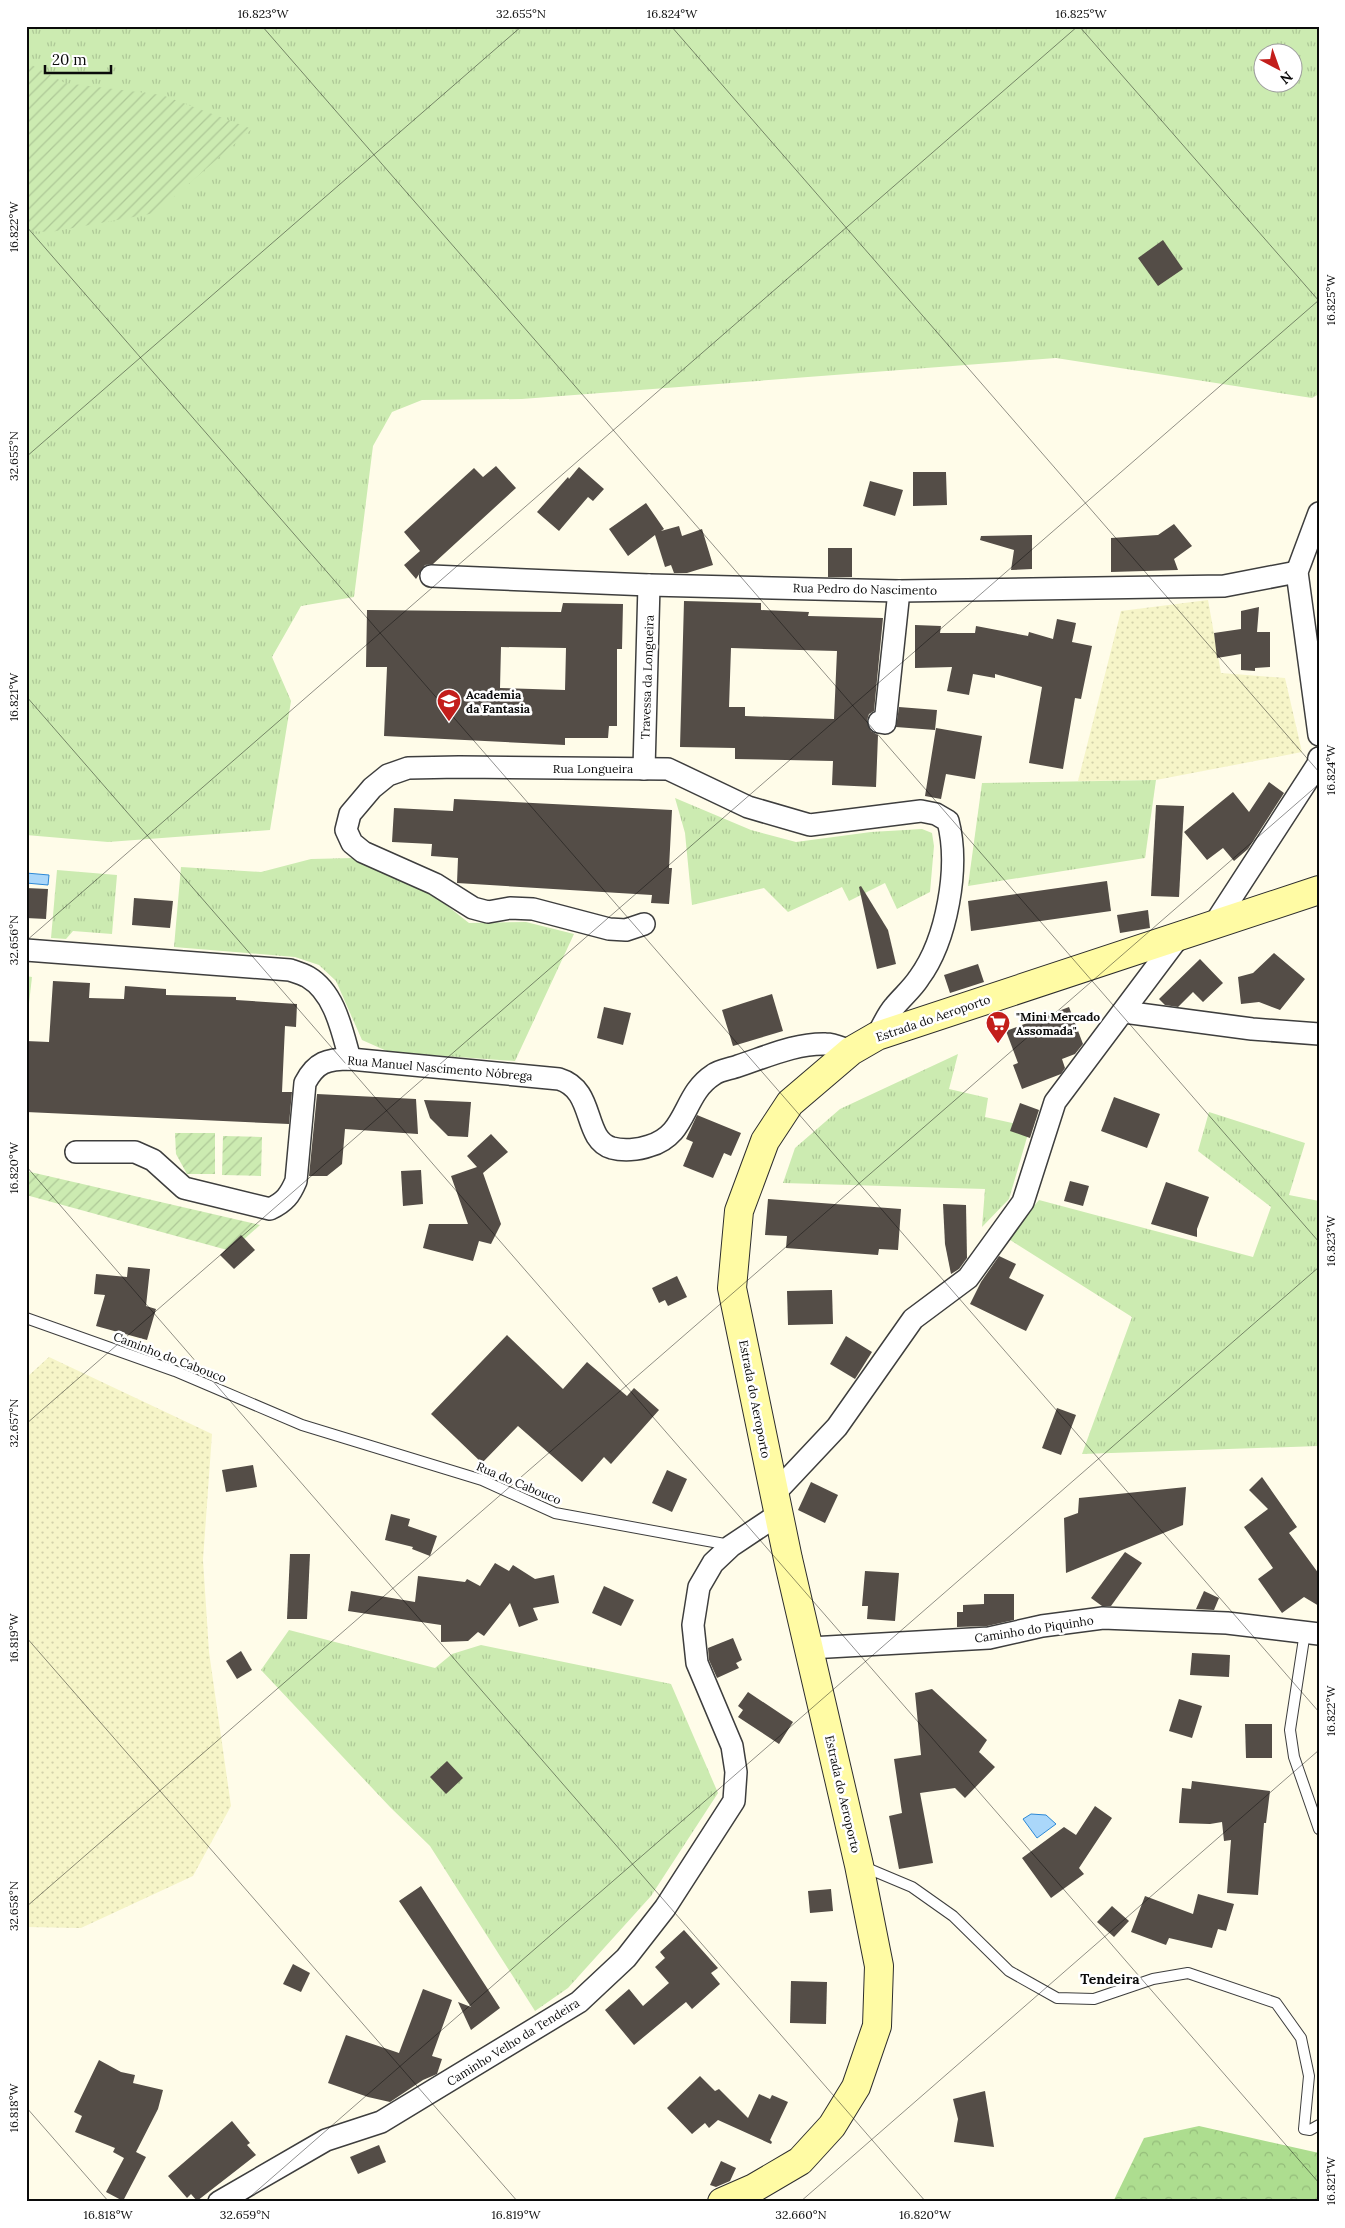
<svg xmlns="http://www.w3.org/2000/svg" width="1345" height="2228" viewBox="0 0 1345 2228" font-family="Lora,serif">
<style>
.farmland{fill:url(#farmland-dots)}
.grass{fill:url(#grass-tufts);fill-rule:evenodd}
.forest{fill:url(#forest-crowns)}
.garden{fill:url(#garden-furrows)}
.water{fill:#aad7fa;stroke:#2c88d6}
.building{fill:#544d47;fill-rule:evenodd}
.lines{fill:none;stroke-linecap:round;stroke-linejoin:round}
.service-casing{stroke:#3e3e3e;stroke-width:12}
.minor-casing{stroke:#3e3e3e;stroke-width:24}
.secondary-casing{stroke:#2d2d2d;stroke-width:30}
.service{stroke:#fff;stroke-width:10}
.minor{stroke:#fff;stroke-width:21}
.secondary{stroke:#fffba4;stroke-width:28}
.ticks{fill:none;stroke:#0b0b0b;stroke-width:1;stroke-opacity:0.45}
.labels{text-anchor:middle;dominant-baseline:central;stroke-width:5;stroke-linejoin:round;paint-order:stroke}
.street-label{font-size:12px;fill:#0b0b0b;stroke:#fff}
.poi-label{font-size:12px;font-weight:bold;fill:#0b0b0b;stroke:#fff;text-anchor:start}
.neighbourhood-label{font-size:14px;font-weight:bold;fill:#0b0b0b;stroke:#fff}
.neatline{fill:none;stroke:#0b0b0b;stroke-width:2}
.ticks-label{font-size:12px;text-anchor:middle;fill:#0b0b0b}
</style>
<defs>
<pattern id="farmland-dots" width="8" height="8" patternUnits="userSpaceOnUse" patternTransform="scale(1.25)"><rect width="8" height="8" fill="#f6f5c8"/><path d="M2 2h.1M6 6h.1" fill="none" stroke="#d2d1aa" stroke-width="1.8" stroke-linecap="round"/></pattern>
<pattern id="grass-tufts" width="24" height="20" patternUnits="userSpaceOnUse" patternTransform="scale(1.25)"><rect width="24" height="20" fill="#ccebb1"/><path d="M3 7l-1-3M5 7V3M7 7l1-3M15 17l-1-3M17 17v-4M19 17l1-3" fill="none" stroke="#aec897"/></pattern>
<pattern id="forest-crowns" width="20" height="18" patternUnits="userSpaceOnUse" patternTransform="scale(1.25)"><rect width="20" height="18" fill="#addd8f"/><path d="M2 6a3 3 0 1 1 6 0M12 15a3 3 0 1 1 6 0" fill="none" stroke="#94bc7a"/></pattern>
<pattern id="garden-furrows" width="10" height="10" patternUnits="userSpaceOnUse" patternTransform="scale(1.25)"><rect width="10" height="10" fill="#ccebb1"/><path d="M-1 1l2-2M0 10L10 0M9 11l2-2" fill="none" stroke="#aec897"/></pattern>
</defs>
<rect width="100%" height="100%" fill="#fffce9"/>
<g class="farmland">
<polygon points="1208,600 1221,673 1285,678 1302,752 1156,780 1078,781 1121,611"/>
<polygon points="49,1357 212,1434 203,1560 209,1652 231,1806 193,1876 81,1928 26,1927 26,1378"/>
</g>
<g class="grass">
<path d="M 26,26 L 1319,26 L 1319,394 L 1312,398 L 1056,358 L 522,399 L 422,400 L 392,412 L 373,446 L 354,597 L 301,606 L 272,657 L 291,701 L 270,830 L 108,842 L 26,835 ZM 1262,52 L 1292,52 L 1292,82 L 1262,82 Z"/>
<polygon points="1156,780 1145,858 968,886 982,783"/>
<polygon points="675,798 751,830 796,842 871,832 922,829 932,833 934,846 930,892 897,909 885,883 849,901 842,887 788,912 764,888 692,905 685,833"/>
<polygon points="353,858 422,886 469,923 526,922 574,934 515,1061 389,1052 362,1040 336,981 319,965 295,957 174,947 181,867 261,872 311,859"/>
<polygon points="57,870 117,875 112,934 73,931 66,939 51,938"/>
<polygon points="26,976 32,977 27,1021 26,1021"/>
<polygon points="958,1054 949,1089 988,1098 985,1117 1030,1127 1009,1199 982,1227 985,1189 783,1183 795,1148 840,1109"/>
<polygon points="1209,1112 1305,1143 1289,1195 1319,1201 1319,1446 1082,1454 1132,1317 1007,1238 1039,1200 1253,1257 1271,1207 1198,1151"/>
<polygon points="289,1630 435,1668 452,1654 481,1645 671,1684 718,1793 651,1896 568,1988 535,2011 430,1846 390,1807 261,1670"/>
</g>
<polygon class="forest" points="1199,2126 1319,2153 1319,2202 1113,2202 1144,2138"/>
<g class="garden">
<polygon points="26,62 65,83 162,95 252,129 155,213 51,232 26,231"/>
<polygon points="175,1133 215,1133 215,1174 187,1174 176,1154"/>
<polygon points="223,1136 262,1137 261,1176 222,1175"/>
<polygon points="26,1171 260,1225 231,1251 26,1195"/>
</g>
<g class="water">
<polygon points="26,873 49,875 48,885 26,883"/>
<polygon points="1031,1814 1046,1815 1056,1824 1037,1838 1023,1819"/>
</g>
<g class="building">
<polygon points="1163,240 1183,269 1158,286 1138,258"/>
<polygon points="496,466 516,488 433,564 425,565 416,579 404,565 420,551 404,532 474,468 483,477"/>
<polygon points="579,467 604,489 593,501 588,497 559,531 537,512 568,477 569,479"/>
<polygon points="913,472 946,472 947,505 913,506"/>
<polygon points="870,481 903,490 895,516 863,506"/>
<polygon points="646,503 664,529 661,531 679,526 682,536 702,529 713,565 687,573 674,573 671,565 665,567 655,535 628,556 609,529"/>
<polygon points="1174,524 1192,546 1174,559 1178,570 1111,572 1111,538 1158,535"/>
<polygon points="1032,535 1032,569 1011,570 1014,550 980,540 981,536"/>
<rect x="828" y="548" width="24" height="29"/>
<path d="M 684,601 L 761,603 L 761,610 L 809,612 L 808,616 L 883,618 L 874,711 L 869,714 L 867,720 L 871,731 L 878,735 L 876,787 L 832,785 L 833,761 L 735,759 L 735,748 L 680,747 ZM 731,648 L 837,651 L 834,719 L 745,716 L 745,707 L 729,707 Z"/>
<path d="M 563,603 L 623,604 L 622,649 L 617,649 L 617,726 L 609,726 L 608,738 L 565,738 L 565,745 L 384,736 L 387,667 L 366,667 L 367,610 L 561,612 ZM 501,647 L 566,648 L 565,690 L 500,688 Z"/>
<polygon points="1259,607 1257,632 1270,632 1270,667 1255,668 1255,671 1241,670 1241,654 1217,658 1214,633 1241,629 1241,611"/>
<polygon points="1057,619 1076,623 1072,642 1092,646 1081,699 1075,698 1063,769 1029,763 1042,687 995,674 995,678 973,674 969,695 947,691 952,667 915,668 915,625 941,626 940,633 975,633 976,626 1028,636 1029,632 1053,639"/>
<polygon points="899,707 937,710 935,730 896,727"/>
<polygon points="936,728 982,736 975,779 946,774 941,799 925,796"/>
<polygon points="1269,782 1284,793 1248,849 1234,861 1223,848 1207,860 1184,832 1233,792 1249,812"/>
<polygon points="454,799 672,810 669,868 672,868 669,904 651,903 652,895 457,883 458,858 431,856 432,844 392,842 394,808 453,811"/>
<polygon points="1156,805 1184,806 1179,897 1151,896"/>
<polygon points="1107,881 1111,911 971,931 968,901"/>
<polygon points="861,886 888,930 896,964 877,969 859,887"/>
<polygon points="26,888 48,889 46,919 26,918"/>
<polygon points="134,898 173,901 170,928 132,925"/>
<polygon points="1148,910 1150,928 1120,933 1117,915"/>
<polygon points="1274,953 1305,979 1280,1010 1259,1002 1241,1004 1238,977 1253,973"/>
<polygon points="1200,959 1223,983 1203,1002 1193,992 1178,1007 1165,1005 1159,999"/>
<polygon points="978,964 984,982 950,993 944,975"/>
<polygon points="53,981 90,983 89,998 124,999 125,986 166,989 166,995 236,997 236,1000 297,1004 296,1027 285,1026 282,1092 292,1092 289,1124 26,1112 26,1041 49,1042"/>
<polygon points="772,994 783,1031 733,1046 722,1010"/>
<polygon points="604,1007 631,1013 623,1045 597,1038"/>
<polygon points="1069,1007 1083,1044 1075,1054 1062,1059 1065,1068 1061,1074 1022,1089 1013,1065 1018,1063 1006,1031"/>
<polygon points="317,1094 416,1099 418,1134 345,1129 342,1164 327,1176 309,1176"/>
<polygon points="1114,1097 1160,1114 1147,1148 1101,1131"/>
<polygon points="424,1100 471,1102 468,1137 448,1136 430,1118"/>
<polygon points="1020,1103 1039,1110 1030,1138 1010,1131"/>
<polygon points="697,1115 741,1133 731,1156 724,1153 713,1178 683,1166 693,1142 686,1139"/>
<polygon points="491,1134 508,1152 483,1173 501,1224 491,1244 479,1241 473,1261 423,1248 429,1224 468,1224 451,1176 477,1167 467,1156"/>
<polygon points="421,1170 423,1204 403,1206 401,1171"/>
<polygon points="1070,1181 1089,1186 1083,1206 1064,1201"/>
<polygon points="1166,1182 1209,1197 1197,1229 1197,1237 1151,1224"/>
<polygon points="768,1199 901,1209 898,1250 879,1249 878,1255 786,1248 787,1236 765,1235"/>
<polygon points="943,1204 966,1205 967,1258 959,1269 951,1274 945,1244"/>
<polygon points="241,1235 255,1250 234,1269 220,1255"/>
<polygon points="999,1256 1016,1264 1009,1278 1044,1295 1026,1331 970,1304 981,1282"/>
<polygon points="128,1267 150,1269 146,1306 156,1309 147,1340 96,1326 105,1295 94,1294 96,1274 127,1277"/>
<polygon points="677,1276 687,1297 668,1306 665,1300 659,1303 652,1288"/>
<polygon points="832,1290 833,1324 788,1325 787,1291"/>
<polygon points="507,1335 563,1389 587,1362 627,1396 634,1388 659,1410 611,1464 604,1457 582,1482 518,1426 482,1463 431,1414"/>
<polygon points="846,1336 872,1352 855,1379 830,1364"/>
<polygon points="1057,1408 1076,1415 1061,1455 1042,1448"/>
<polygon points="253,1465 257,1487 226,1492 222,1470"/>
<polygon points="667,1470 687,1479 672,1512 652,1503"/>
<polygon points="1262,1477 1297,1527 1289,1533 1319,1574 1319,1606 1304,1597 1282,1613 1258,1579 1273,1568 1244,1527 1268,1509 1249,1490"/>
<polygon points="811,1482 838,1495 825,1523 798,1510"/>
<polygon points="1186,1487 1183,1525 1066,1573 1064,1518 1078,1513 1079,1498"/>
<polygon points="391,1514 410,1519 408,1526 437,1536 430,1556 412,1549 413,1547 385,1540"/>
<polygon points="1125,1552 1142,1563 1111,1606 1102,1606 1091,1598"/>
<polygon points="290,1554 310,1554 307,1619 287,1619"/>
<polygon points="495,1563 509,1571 513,1565 535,1579 554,1575 559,1603 533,1608 538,1620 519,1627 510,1603 484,1636 478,1632 468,1641 441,1642 441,1625 348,1611 351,1591 415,1602 418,1576 465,1582 467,1579 480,1586"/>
<polygon points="865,1571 899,1573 895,1621 867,1619 868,1606 862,1606"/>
<polygon points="604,1586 634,1600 621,1626 592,1613"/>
<polygon points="1204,1591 1219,1598 1214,1610 1196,1609"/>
<polygon points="984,1594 1014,1594 1014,1620 987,1626 957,1627 957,1612 963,1612 963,1605 984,1604"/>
<polygon points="733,1638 742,1660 736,1663 739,1668 717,1678 709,1660 708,1648"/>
<polygon points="241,1651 252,1670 237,1679 226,1661"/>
<polygon points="1192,1653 1230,1655 1229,1677 1190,1675"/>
<polygon points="932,1689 987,1740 979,1752 995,1767 965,1798 955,1788 920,1793 933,1863 899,1869 889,1816 902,1813 894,1759 921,1755 915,1693"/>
<polygon points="748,1692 793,1722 779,1744 738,1717 743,1710 738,1706"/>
<polygon points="1179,1699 1202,1706 1192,1738 1169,1731"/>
<polygon points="1245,1724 1272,1724 1272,1758 1246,1758"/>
<polygon points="447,1761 463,1778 446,1794 430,1777"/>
<polygon points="1192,1781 1270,1791 1266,1823 1264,1823 1258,1895 1227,1893 1231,1840 1224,1841 1222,1822 1210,1824 1179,1823 1182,1788 1191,1789"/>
<polygon points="1095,1806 1112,1818 1079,1868 1084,1874 1051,1898 1022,1858 1064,1827 1076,1835"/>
<polygon points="421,1886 500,2008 471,2030 458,2002 471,2007 399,1901"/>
<polygon points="831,1889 833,1911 810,1913 808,1891"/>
<polygon points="1198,1894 1234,1904 1226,1931 1218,1929 1212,1948 1169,1938 1166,1945 1131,1932 1145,1896 1193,1914"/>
<polygon points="1112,1906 1129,1921 1114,1937 1097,1922"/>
<polygon points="684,1930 718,1968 711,1973 720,1984 692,2009 686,2002 634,2045 605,2010 629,1989 643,2006 669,1983 655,1967 665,1958 660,1952"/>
<polygon points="293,1964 310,1973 301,1992 283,1984"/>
<polygon points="791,1981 827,1982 826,2024 790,2023"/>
<polygon points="423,1989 452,2000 432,2056 442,2059 437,2074 423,2080 390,2102 368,2097 328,2083 346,2035 399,2053"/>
<polygon points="99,2060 121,2072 135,2075 133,2083 163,2090 158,2109 136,2152 146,2157 123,2201 106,2192 124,2158 113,2152 115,2148 75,2132 82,2116 74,2112"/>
<polygon points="700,2076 715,2091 719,2089 748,2118 759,2094 770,2099 772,2095 788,2102 770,2140 772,2142 771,2144 718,2120 709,2128 705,2123 692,2134 667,2108"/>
<polygon points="985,2091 994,2147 954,2142 958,2119 953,2099"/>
<polygon points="232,2121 250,2143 247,2145 256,2155 197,2201 191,2194 187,2198 168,2176"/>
<polygon points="379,2145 386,2162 358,2174 350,2157"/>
<polygon points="721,2161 736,2168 730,2181 716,2187 710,2185"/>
</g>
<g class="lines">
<defs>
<g id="service">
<polyline points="26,1318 175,1371 302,1425 482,1480 555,1513 730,1545"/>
<polyline points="1305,1632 1290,1730 1294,1757 1319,1829"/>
<polyline points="862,1866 912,1887 953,1916 1009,1971 1057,1998 1094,1999 1153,1979 1188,1973 1276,2003 1301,2038 1309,2076 1304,2129 1310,2130 1319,2125"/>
</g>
<g id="minor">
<polyline points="1319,513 1297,572 1319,735"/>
<polyline points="431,576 649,585 899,591 1224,586 1297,572"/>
<polyline points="879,722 885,723 899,591"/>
<polyline points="644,769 649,585"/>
<path d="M 644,924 L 626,930 L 609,929 L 533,909 L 510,908 L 488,912 L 473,908 L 435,884 L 363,852 L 352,843 L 346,830 L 350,814 L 372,788 L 388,775 L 408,768 L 459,767 L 668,769 L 748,807 L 810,825 L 921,811 L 936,814 L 948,821 C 960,867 947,940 919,978 C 912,989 902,997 894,1007 C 887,1015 882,1027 877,1036"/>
<polyline points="1213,926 1318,764 1319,758"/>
<path d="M 26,950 L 290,970 C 296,972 303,974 308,977 C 335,993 342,1031 350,1059"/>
<polyline points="1124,1012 1252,1029 1319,1034"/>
<path d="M 76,1152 L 135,1152 L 153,1160 L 184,1188 L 270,1209 C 285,1202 290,1195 296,1181 L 305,1083 C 316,1062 327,1059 350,1059 L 559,1079 C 596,1090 582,1139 612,1148 C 623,1151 638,1150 649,1146 C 688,1135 682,1095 713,1075 C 719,1070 730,1069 738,1066 C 766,1057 796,1043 826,1044 C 834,1044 844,1049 851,1051"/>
<polyline points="774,1494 837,1427 913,1319 968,1278 1023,1202 1055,1102 1178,938"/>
<polyline points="810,1648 989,1638 1042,1626 1103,1618 1227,1623 1319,1634"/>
<polyline points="219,2202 326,2140 381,2122 579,2002 626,1958 665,1908 734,1801 736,1772 732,1746 697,1663 693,1625 699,1587 713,1563 731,1546 779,1514"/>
</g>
<polyline id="secondary" points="722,2202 754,2188 800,2161 832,2126 856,2087 877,2026 879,1966 859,1865 788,1559 732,1288 739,1211 765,1141 790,1103 851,1051 877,1036 1319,890"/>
</defs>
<use href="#service" class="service-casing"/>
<use href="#minor" class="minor-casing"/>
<use href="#secondary" class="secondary-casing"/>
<use href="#service" class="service"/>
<use href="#minor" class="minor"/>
<use href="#secondary" class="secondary"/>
</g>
<path class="ticks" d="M 262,26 L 1319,1242M 671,26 L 1319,772M 1079,26 L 1319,301M 26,226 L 1319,1712M 26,457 L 522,26M 26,696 L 1319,2183M 26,941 L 1078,26M 26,1166 L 926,2202M 26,1424 L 1319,300M 26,1637 L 518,2202M 26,1907 L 1319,784M 26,2107 L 109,2202M 244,2202 L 1319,1267M 800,2202 L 1319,1750"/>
<defs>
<symbol id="school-pin" viewBox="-11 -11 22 30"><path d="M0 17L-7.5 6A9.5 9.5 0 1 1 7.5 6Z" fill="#c31e1b" stroke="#fff"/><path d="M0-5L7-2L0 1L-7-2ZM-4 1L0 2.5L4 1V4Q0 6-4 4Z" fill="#fff"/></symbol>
<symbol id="supermarket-pin" viewBox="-11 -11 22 30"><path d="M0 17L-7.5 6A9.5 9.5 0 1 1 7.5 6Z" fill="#c31e1b" stroke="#fff"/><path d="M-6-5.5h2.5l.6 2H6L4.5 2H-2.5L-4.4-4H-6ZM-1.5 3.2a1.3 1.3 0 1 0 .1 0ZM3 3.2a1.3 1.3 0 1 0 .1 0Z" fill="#fff"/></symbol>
</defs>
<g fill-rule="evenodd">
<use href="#school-pin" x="435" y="687" width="28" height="38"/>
<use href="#supermarket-pin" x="984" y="1009" width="28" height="38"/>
</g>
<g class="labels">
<g class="street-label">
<text transform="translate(865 589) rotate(1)">Rua Pedro do Nascimento</text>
<text transform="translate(647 677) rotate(-88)">Travessa da Longueira</text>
<text x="593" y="768">Rua Longueira</text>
<text transform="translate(933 1018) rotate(-19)">Estrada do Aeroporto</text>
<text transform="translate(440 1068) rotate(5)">Rua Manuel Nascimento Nóbrega</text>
<text transform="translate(170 1357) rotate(21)">Caminho do Cabouco</text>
<text transform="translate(755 1399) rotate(79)">Estrada do Aeroporto</text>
<text transform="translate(519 1483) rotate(23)">Rua do Cabouco</text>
<text transform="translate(1034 1629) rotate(-9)">Caminho do Piquinho</text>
<text transform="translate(843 1794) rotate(77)">Estrada do Aeroporto</text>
<text transform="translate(513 2042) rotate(-32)">Caminho Velho da Tendeira</text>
</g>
<g class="poi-label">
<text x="466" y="694">Academia<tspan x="466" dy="14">da Fantasia</tspan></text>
<text x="1016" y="1016">"Mini Mercado<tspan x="1016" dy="14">Assomada"</tspan></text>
</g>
<g class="neighbourhood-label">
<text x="1110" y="1979">Tendeira</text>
</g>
</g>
<rect width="1345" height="2228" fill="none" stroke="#ffffff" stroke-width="55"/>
<g transform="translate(1278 68) rotate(139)"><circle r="24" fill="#ffffff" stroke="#9d9d9d"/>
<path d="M0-4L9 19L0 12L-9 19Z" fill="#c31e1b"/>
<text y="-8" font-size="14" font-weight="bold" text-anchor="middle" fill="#0b0b0b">N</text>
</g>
<path d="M45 65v8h66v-8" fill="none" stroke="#0b0b0b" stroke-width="2.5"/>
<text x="52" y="65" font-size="15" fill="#0b0b0b" stroke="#ffffff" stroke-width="4" paint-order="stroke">20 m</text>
<rect x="28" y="28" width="1290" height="2172" class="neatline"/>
<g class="ticks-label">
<text x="263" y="18">16.823°W</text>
<text x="521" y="18">32.655°N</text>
<text x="672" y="18">16.824°W</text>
<text x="1081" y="18">16.825°W</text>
<text transform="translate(14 227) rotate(-90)" y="4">16.822°W</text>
<text transform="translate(1331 300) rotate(-90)" y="4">16.825°W</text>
<text transform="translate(14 456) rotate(-90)" y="4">32.655°N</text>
<text transform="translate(14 697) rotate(-90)" y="4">16.821°W</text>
<text transform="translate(1331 770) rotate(-90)" y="4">16.824°W</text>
<text transform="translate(14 940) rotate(-90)" y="4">32.656°N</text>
<text transform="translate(14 1168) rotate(-90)" y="4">16.820°W</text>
<text transform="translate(1331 1241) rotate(-90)" y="4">16.823°W</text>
<text transform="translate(14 1423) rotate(-90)" y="4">32.657°N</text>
<text transform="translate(14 1638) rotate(-90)" y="4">16.819°W</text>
<text transform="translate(1331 1711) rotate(-90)" y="4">16.822°W</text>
<text transform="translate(14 1906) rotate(-90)" y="4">32.658°N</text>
<text transform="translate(14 2108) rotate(-90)" y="4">16.818°W</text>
<text transform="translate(1331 2181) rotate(-90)" y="4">16.821°W</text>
<text x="108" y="2219">16.818°W</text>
<text x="245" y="2219">32.659°N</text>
<text x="516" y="2219">16.819°W</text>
<text x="801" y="2219">32.660°N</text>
<text x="925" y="2219">16.820°W</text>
</g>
</svg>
